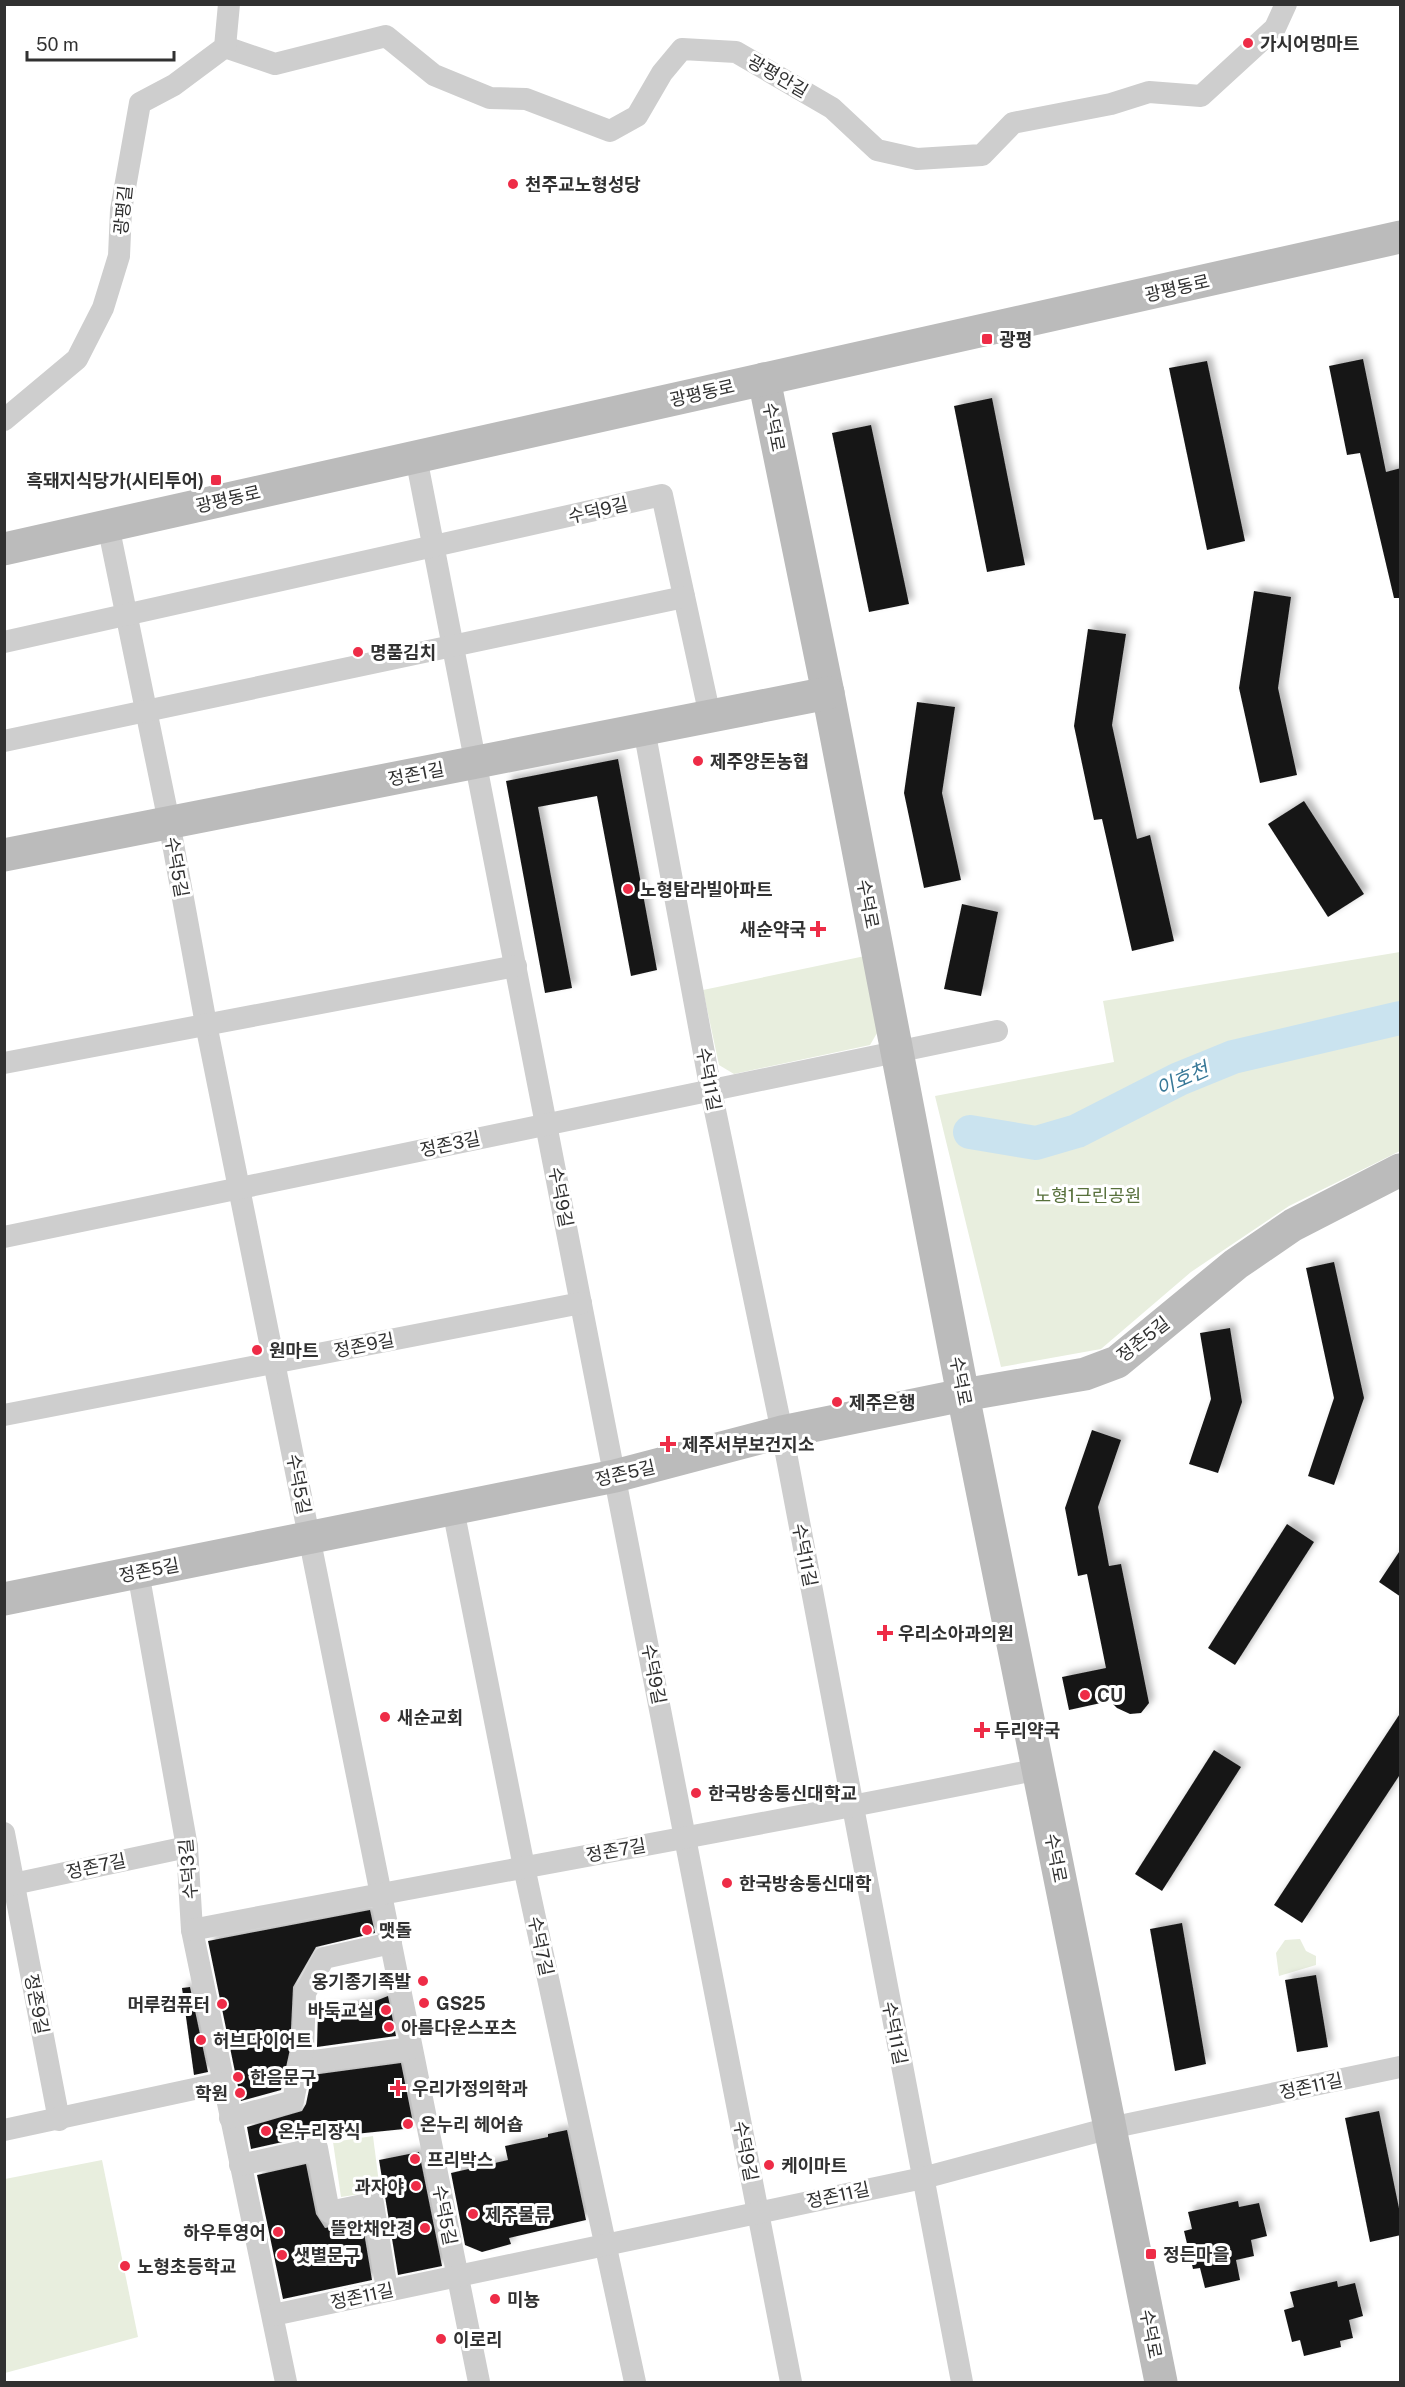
<svg xmlns="http://www.w3.org/2000/svg" width="1405" height="2387" viewBox="0 0 1405 2387" font-family="'Public Sans','Noto Sans KR',sans-serif">
<style>
.green{fill:#e8eede}
.lines{fill:none;stroke-linecap:round;stroke-linejoin:round}
.river{stroke:#cae3ef;stroke-width:34}
.building{fill:#181818;filter:url(#shadow)}
.street{stroke:#cecece;stroke-width:22}
.secondary{stroke:#bbb;stroke-width:33}
.poi-dot{fill:#ee2c47;stroke:#fff;stroke-width:2}
.labels{text-anchor:middle;dominant-baseline:central;stroke-width:6;stroke-linejoin:round;paint-order:stroke}
.poi-label{font-size:18px;font-weight:bold;fill:#313131;stroke:#fff;text-anchor:start}
.street-label{font-size:18px;fill:#313131;stroke:#fff}
.park-label{font-size:18px;fill:#57703b;stroke:#fff}
.water-label{font-size:20px;font-style:italic;fill:#397998;stroke:#fff}
</style>
<defs>
<filter id="shadow"><feDropShadow dx="5" dy="-5" stdDeviation="3" flood-color="#0004"/></filter>
</defs>
<rect width="100%" height="100%" fill="#fff"/>
<g class="green">
<polygon points="1400,952 1400,1151 1289,1206 1191,1272 1101,1349 1001,1367 935,1096 1114,1062 1103,1001"/>
<polygon points="865,956 880,1028 870,1045 734,1074 719,1065 703,990"/>
<polygon points="1300,1939 1306,1951 1316,1956 1316,1965 1279,1976 1276,1953 1285,1940"/>
<polygon points="373,2136 380,2191 341,2197 333,2142"/>
<polygon points="102,2160 138,2337 5,2373 5,2179"/>
</g>
<g class="lines">
<polyline class="river" points="970,1132 1036,1143 1077,1131 1179,1079 1233,1057 1400,1018"/>
</g>
<g class="building">
<polygon points="1363,359 1386,472 1401,468 1401,598 1394,598 1360,453 1347,455 1329,366"/>
<polygon points="1207,361 1245,541 1207,550 1169,368"/>
<polygon points="992,398 1025,565 987,572 954,406"/>
<polygon points="871,425 909,604 869,612 832,433"/>
<polygon points="1254,591 1291,597 1278,688 1297,775 1260,783 1239,688"/>
<polygon points="1088,629 1126,634 1112,725 1137,839 1150,835 1174,941 1132,951 1102,819 1094,820 1074,726"/>
<polygon points="917,702 955,707 942,793 961,880 924,888 904,793"/>
<polygon points="618,759 657,970 631,976 597,796 538,807 572,988 545,993 506,781"/>
<polygon points="1304,801 1364,894 1328,917 1268,824"/>
<polygon points="962,904 998,912 981,996 944,989"/>
<polygon points="1334,1262 1364,1398 1334,1485 1308,1476 1334,1398 1306,1268"/>
<polygon points="1230,1328 1242,1402 1218,1473 1189,1464 1211,1399 1200,1333"/>
<polygon points="1092,1430 1121,1440 1098,1507 1109,1566 1121,1564 1149,1703 1141,1713 1130,1714 1117,1708 1110,1701 1069,1710 1062,1677 1106,1668 1087,1574 1078,1576 1065,1508"/>
<polygon points="1287,1524 1314,1542 1235,1665 1208,1648"/>
<polygon points="1401,1549 1401,1597 1379,1582"/>
<polygon points="1401,1712 1401,1773 1302,1923 1274,1905"/>
<polygon points="1214,1750 1241,1767 1162,1891 1135,1874"/>
<polygon points="370,1910 375,1933 316,1947 293,1987 290,2049 281,2090 241,2101 208,1941"/>
<polygon points="1182,1923 1206,2064 1175,2071 1150,1929"/>
<polygon points="1316,1975 1328,2047 1297,2052 1285,1980"/>
<polygon points="190,1987 208,2072 194,2075 182,1988"/>
<polygon points="388,1996 396,2036 317,2047 318,2011 373,2002"/>
<polygon points="401,2063 414,2128 325,2137 314,2135 251,2149 247,2127 302,2111 306,2104 312,2075"/>
<polygon points="1379,2111 1401,2218 1401,2235 1370,2242 1345,2118"/>
<polygon points="567,2130 586,2220 509,2238 511,2244 482,2252 465,2245 451,2173 508,2160 505,2146 548,2137 548,2134"/>
<polygon points="419,2152 442,2266 398,2275 379,2160"/>
<polygon points="306,2164 316,2214 325,2228 362,2221 372,2280 283,2299 257,2175"/>
<polygon points="1238,2201 1239,2207 1259,2203 1267,2236 1251,2240 1254,2256 1236,2260 1240,2280 1205,2288 1200,2268 1193,2269 1184,2231 1192,2229 1188,2212"/>
<polygon points="1337,2281 1338,2287 1355,2283 1363,2316 1349,2320 1353,2338 1340,2341 1341,2347 1304,2356 1300,2340 1292,2342 1284,2310 1294,2307 1290,2292"/>
</g>
<g class="lines">
<g class="street">
<polyline points="225,47 275,64 386,36 434,75 490,98 526,99 610,131 637,116 662,73 682,49 736,52 832,108 877,150 917,159 982,155 1013,123 1111,104 1149,92 1201,96 1275,28 1286,4"/>
<polyline points="4,420 77,359 103,308 119,256 121,210 140,103 174,85 225,47 229,4"/>
<polyline points="416,457 791,2382"/>
<polyline points="108,525 169,822 206,1024 479,2382"/>
<polyline points="4,642 662,495 710,716"/>
<polyline points="644,729 711,1091 782,1432 962,2382"/>
<polyline points="4,741 684,597"/>
<polyline points="4,1063 516,966"/>
<polyline points="4,1237 997,1031"/>
<polyline points="4,1415 581,1303"/>
<polyline points="453,1509 524,1867 635,2382"/>
<polyline points="138,1572 187,1847 192,1930 286,2382"/>
<polyline points="4,1833 59,2120"/>
<polyline points="4,1886 187,1847"/>
<path d="M 192,1930 C 474,1875 757,1827 1039,1769"/>
<polyline points="300,2063 411,2048"/>
<polyline points="230,2118 293,2101 303,2051 305,1993 324,1958 391,1943"/>
<polyline points="4,2130 222,2083"/>
<polyline points="240,2165 317,2148 329,2212 373,2203 387,2290"/>
<polyline points="273,2315 923,2178 1110,2128 1400,2067"/>
</g>
<g class="secondary">
<polyline points="764,379 828,693 963,1395 1161,2382"/>
<polyline points="4,549 1400,237"/>
<polyline points="4,855 828,693"/>
<polyline points="4,1599 615,1476 782,1432 963,1395 1085,1374 1117,1362 1236,1264 1293,1225 1400,1170"/>
</g>
</g>
<g class="poi-dot">
<circle cx="1248" cy="43" r="6"/>
<circle cx="513" cy="184" r="6"/>
<rect x="981" y="333" width="12" height="12" rx="3"/>
<rect x="210" y="474" width="12" height="12" rx="3"/>
<circle cx="358" cy="652" r="6"/>
<circle cx="698" cy="761" r="6"/>
<circle cx="628" cy="889" r="6"/>
<path d="M815 920h6v6h6v6h-6v6h-6v-6h-6v-6h6z"/>
<circle cx="257" cy="1350" r="6"/>
<circle cx="837" cy="1402" r="6"/>
<path d="M665 1435h6v6h6v6h-6v6h-6v-6h-6v-6h6z"/>
<path d="M882 1624h6v6h6v6h-6v6h-6v-6h-6v-6h6z"/>
<circle cx="1085" cy="1695" r="6"/>
<circle cx="385" cy="1717" r="6"/>
<path d="M979 1721h6v6h6v6h-6v6h-6v-6h-6v-6h6z"/>
<circle cx="696" cy="1793" r="6"/>
<circle cx="727" cy="1883" r="6"/>
<circle cx="367" cy="1930" r="6"/>
<circle cx="423" cy="1981" r="6"/>
<circle cx="424" cy="2003" r="6"/>
<circle cx="222" cy="2004" r="6"/>
<circle cx="386" cy="2010" r="6"/>
<circle cx="389" cy="2027" r="6"/>
<circle cx="201" cy="2040" r="6"/>
<circle cx="238" cy="2077" r="6"/>
<path d="M395 2079h6v6h6v6h-6v6h-6v-6h-6v-6h6z"/>
<circle cx="240" cy="2093" r="6"/>
<circle cx="408" cy="2124" r="6"/>
<circle cx="266" cy="2131" r="6"/>
<circle cx="415" cy="2159" r="6"/>
<circle cx="769" cy="2165" r="6"/>
<circle cx="416" cy="2186" r="6"/>
<circle cx="473" cy="2214" r="6"/>
<circle cx="425" cy="2228" r="6"/>
<circle cx="278" cy="2232" r="6"/>
<rect x="1145" y="2248" width="12" height="12" rx="3"/>
<circle cx="282" cy="2255" r="6"/>
<circle cx="125" cy="2266" r="6"/>
<circle cx="495" cy="2299" r="6"/>
<circle cx="441" cy="2339" r="6"/>
</g>
<g class="labels">
<g class="poi-label">
<text x="1260" y="43">가시어멍마트</text>
<text x="525" y="184">천주교노형성당</text>
<text x="999" y="339">광평</text>
<text x="204" y="480" text-anchor="end">흑돼지식당가(시티투어)</text>
<text x="370" y="652">명품김치</text>
<text x="710" y="761">제주양돈농협</text>
<text x="640" y="889">노형탐라빌아파트</text>
<text x="806" y="929" text-anchor="end">새순약국</text>
<text x="269" y="1350">원마트</text>
<text x="849" y="1402">제주은행</text>
<text x="682" y="1444">제주서부보건지소</text>
<text x="898" y="1633">우리소아과의원</text>
<text x="1097" y="1695">CU</text>
<text x="397" y="1717">새순교회</text>
<text x="994" y="1730">두리약국</text>
<text x="708" y="1793">한국방송통신대학교</text>
<text x="739" y="1883">한국방송통신대학</text>
<text x="379" y="1930">맷돌</text>
<text x="411" y="1981" text-anchor="end">옹기종기족발</text>
<text x="436" y="2003">GS25</text>
<text x="210" y="2004" text-anchor="end">머루컴퓨터</text>
<text x="374" y="2010" text-anchor="end">바둑교실</text>
<text x="401" y="2027">아름다운스포츠</text>
<text x="213" y="2040">허브다이어트</text>
<text x="250" y="2077">한음문구</text>
<text x="412" y="2088">우리가정의학과</text>
<text x="228" y="2093" text-anchor="end">학원</text>
<text x="420" y="2124">온누리 헤어숍</text>
<text x="278" y="2131">온누리장식</text>
<text x="427" y="2159">프리박스</text>
<text x="781" y="2165">케이마트</text>
<text x="404" y="2186" text-anchor="end">과자야</text>
<text x="485" y="2214">제주물류</text>
<text x="413" y="2228" text-anchor="end">뜰안채안경</text>
<text x="266" y="2232" text-anchor="end">하우투영어</text>
<text x="1163" y="2254">정든마을</text>
<text x="294" y="2255">샛별문구</text>
<text x="137" y="2266">노형초등학교</text>
<text x="507" y="2299">미뇽</text>
<text x="453" y="2339">이로리</text>
</g>
<g class="street-label">
<text transform="translate(778 76) rotate(30)">광평안길</text>
<text transform="translate(123 210) rotate(-84)">광평길</text>
<text transform="translate(1177 288) rotate(-13)">광평동로</text>
<text transform="translate(702 393) rotate(-13)">광평동로</text>
<text transform="translate(774 427) rotate(79)">수덕로</text>
<text transform="translate(228 499) rotate(-13)">광평동로</text>
<text transform="translate(598 510) rotate(-13)">수덕9길</text>
<text transform="translate(416 774) rotate(-11)">정존1길</text>
<text transform="translate(177 867) rotate(80)">수덕5길</text>
<text transform="translate(868 904) rotate(79)">수덕로</text>
<text transform="translate(709 1079) rotate(79)">수덕11길</text>
<text transform="translate(450 1144) rotate(-12)">정존3길</text>
<text transform="translate(561 1197) rotate(79)">수덕9길</text>
<text transform="translate(1143 1339) rotate(-38)">정존5길</text>
<text transform="translate(364 1345) rotate(-11)">정존9길</text>
<text transform="translate(961 1381) rotate(79)">수덕로</text>
<text transform="translate(625 1473) rotate(-13)">정존5길</text>
<text transform="translate(299 1484) rotate(79)">수덕5길</text>
<text transform="translate(805 1555) rotate(79)">수덕11길</text>
<text transform="translate(149 1570) rotate(-11)">정존5길</text>
<text transform="translate(654 1674) rotate(79)">수덕9길</text>
<text transform="translate(616 1850) rotate(-10)">정존7길</text>
<text transform="translate(1056 1858) rotate(79)">수덕로</text>
<text transform="translate(96 1866) rotate(-12)">정존7길</text>
<text transform="translate(188 1869) rotate(-95)">수덕3길</text>
<text transform="translate(541 1946) rotate(78)">수덕7길</text>
<text transform="translate(37 2004) rotate(79)">정존9길</text>
<text transform="translate(895 2033) rotate(79)">수덕11길</text>
<text transform="translate(1311 2086) rotate(-12)">정존11길</text>
<text transform="translate(746 2151) rotate(79)">수덕9길</text>
<text transform="translate(838 2195) rotate(-12)">정존11길</text>
<text transform="translate(445 2215) rotate(79)">수덕5길</text>
<text transform="translate(362 2296) rotate(-12)">정존11길</text>
<text transform="translate(1151 2334) rotate(79)">수덕로</text>
</g>
<g class="park-label">
<text x="1088" y="1195">노형1근린공원</text>
</g>
<g class="water-label">
<text transform="translate(1182 1079) rotate(-24)">이호천</text>
</g>
</g>
<rect width="1405" height="2387" fill="none" stroke="#313131" stroke-width="12"/>
<path d="M27 51v9h147v-9" fill="none" stroke="#313131" stroke-width="3"/>
<text x="36" y="51" font-size="18" fill="#313131" stroke="#ffffff" stroke-width="4.5" paint-order="stroke">50 m</text>
</svg>
